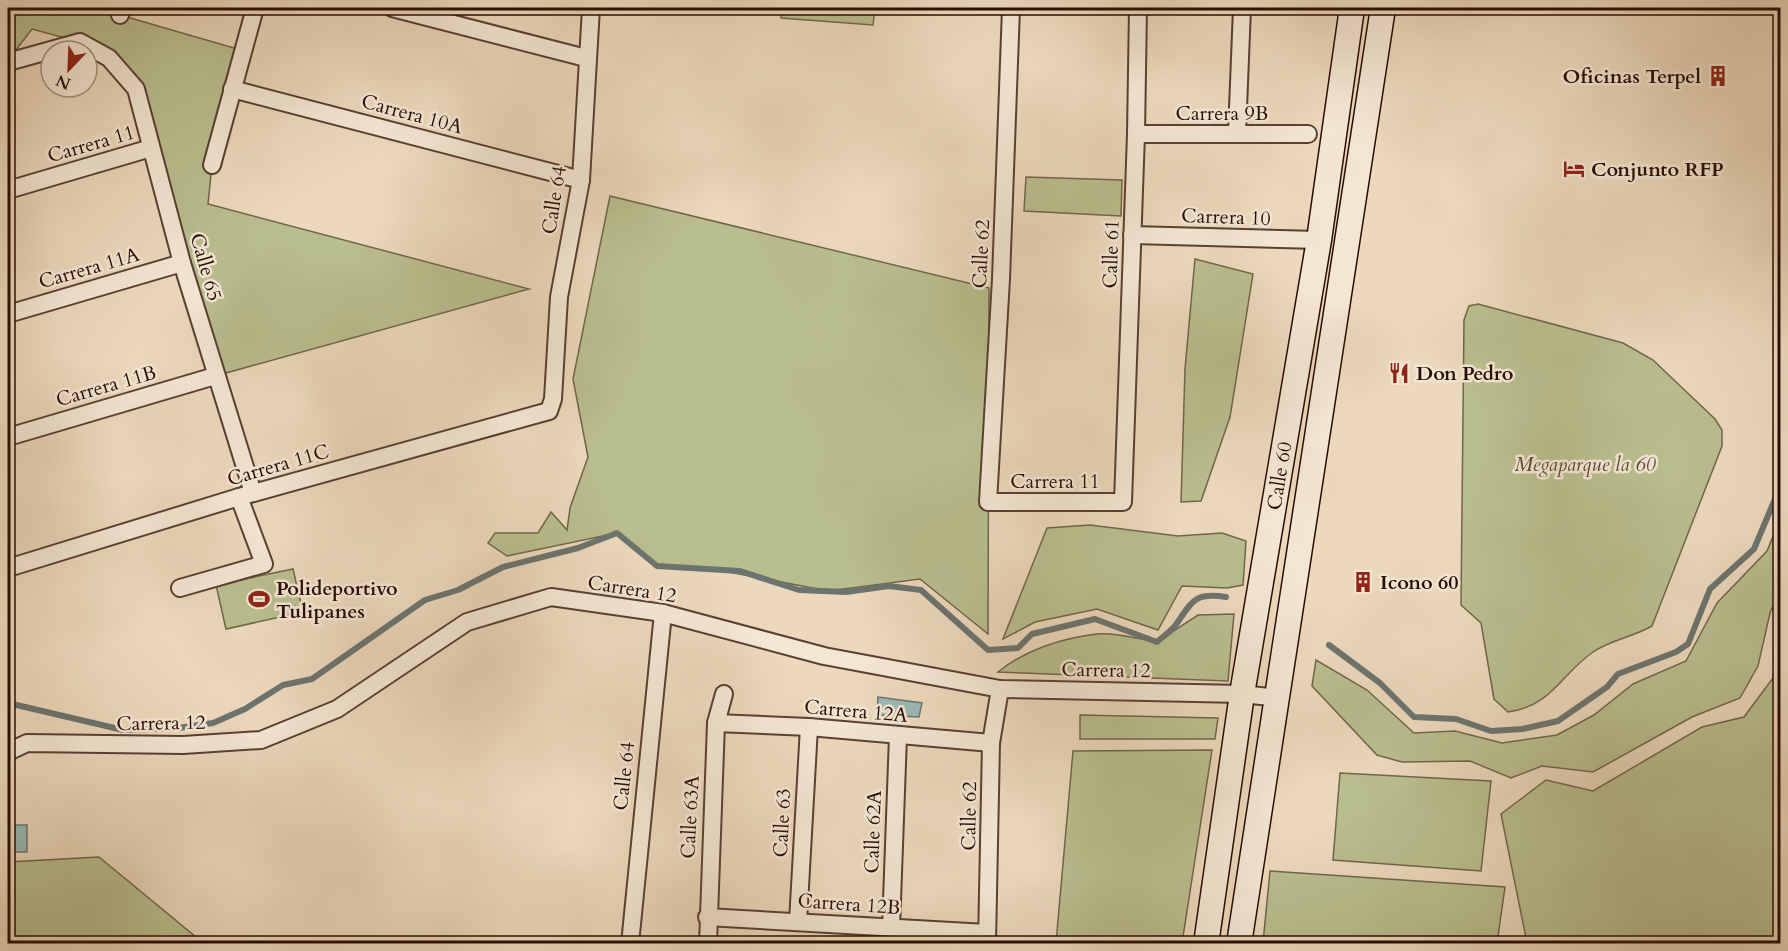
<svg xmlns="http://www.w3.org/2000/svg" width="1788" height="951" viewBox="0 0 1788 951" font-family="Cardo,serif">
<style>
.green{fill:#b9be8f;stroke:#70664a;stroke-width:1.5}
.water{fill:#9ab9b7;stroke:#6c746f;stroke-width:1.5}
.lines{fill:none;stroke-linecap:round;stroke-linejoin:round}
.stream{stroke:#6c746f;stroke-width:6}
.street-casing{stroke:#594032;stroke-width:20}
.secondary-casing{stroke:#280d04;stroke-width:27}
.street{stroke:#f3e6d3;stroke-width:16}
.secondary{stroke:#f3e6d3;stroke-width:24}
.labels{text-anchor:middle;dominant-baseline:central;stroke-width:5;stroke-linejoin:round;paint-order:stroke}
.poi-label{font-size:20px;font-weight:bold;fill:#280d04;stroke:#f3e6d3;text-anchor:start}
.street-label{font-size:20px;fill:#280d04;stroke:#f3e6d3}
.park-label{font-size:20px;font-style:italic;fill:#5b4b35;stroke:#f3e6d3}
</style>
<rect width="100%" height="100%" fill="#ecd8bc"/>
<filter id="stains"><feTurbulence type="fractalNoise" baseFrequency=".00333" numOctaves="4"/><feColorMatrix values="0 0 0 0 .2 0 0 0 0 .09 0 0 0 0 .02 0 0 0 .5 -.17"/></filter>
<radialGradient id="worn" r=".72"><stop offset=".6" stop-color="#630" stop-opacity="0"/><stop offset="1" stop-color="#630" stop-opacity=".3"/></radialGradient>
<g class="green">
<polygon points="8,8 96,8 241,50 212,165 208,204 529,289 215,376 136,89 80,42 32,29 8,60"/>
<polygon points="782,8 875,8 873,25 781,18"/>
<polygon points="1026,177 1122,180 1121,216 1024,211"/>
<polygon points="610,196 989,288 988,634 920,579 828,591 713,569 657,566 617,533 507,556 488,543 495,533 538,533 551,512 567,530 570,508 588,457 573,379"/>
<polygon points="1195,259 1253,274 1230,417 1201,501 1181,502 1185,369"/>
<path d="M 1478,304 L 1623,343 L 1653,360 L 1715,419 L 1722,430 L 1722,446 L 1652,626 C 1633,637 1610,640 1593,652 C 1560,675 1552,706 1508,712 L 1494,699 L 1481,623 L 1461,605 L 1464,320 L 1469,306 Z"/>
<polygon points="1780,519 1780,590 1770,613 1758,666 1740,698 1692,717 1593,772 1542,766 1511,778 1470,761 1402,762 1377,755 1312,686 1316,660 1367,690 1414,733 1455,731 1502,743 1557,735 1594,715 1633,684 1686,661 1717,603 1767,551"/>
<polygon points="1090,525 1178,536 1222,533 1246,541 1243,585 1227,588 1182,586 1158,630 1097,609 1035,622 1003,639 1047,528"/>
<polygon points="293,569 303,612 226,629 216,585"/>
<path d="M 1234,614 L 1228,681 L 998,672 C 1025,650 1062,638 1097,634 C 1115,632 1138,639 1157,642 L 1198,615 Z"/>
<polygon points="1780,630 1780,943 1527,943 1501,814 1546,780 1593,791 1702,727 1744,717 1773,678"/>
<polygon points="1080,715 1218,718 1215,739 1080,739"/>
<polygon points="1212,750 1182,943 1056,943 1073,751"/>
<polygon points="1340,773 1491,781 1481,871 1333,860"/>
<polygon points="99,857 196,937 301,943 8,943 8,862"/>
<polygon points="1270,871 1505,887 1497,943 1263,943"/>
</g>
<g class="water">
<polygon points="878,697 922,703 919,717 877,715"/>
<rect x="8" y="825" width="19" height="27"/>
</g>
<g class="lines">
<g class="stream">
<polyline points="1329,645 1380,683 1414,717 1456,719 1491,731 1522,729 1558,721 1607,687 1618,674 1676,652 1688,644 1710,589 1754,549 1780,487"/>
<path d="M 8,703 L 123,730 L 178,728 L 213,723 L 245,709 L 283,685 L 312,679 L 425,600 L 458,590 L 503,567 L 578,548 L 617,533 L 657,566 L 740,571 L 799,590 L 846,592 L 889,586 L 921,590 L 988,650 L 1018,648 L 1032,634 L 1095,619 L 1157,642 C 1162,637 1170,632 1175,626 C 1192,602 1193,592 1226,597"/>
</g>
<defs>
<g id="street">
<polyline points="392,8 586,58"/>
<polyline points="1011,8 1001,279 988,502 1123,502 1136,134 1138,8"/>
<polyline points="120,15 122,8"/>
<polyline points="8,62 80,42 109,58 136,89 182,263 253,493"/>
<polyline points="232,89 581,180"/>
<polyline points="1237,133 1242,8"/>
<polyline points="1136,134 1308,134"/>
<polyline points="212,165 255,8"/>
<polyline points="8,190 151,148"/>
<polyline points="1132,235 1319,240"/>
<polyline points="8,314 182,263"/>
<polyline points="8,437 215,376"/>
<polyline points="8,568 239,497 549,411 553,399 559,297 581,180 591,8"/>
<polyline points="180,588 264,564 239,497"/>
<polyline points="716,723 809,727 991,743"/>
<polyline points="8,752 27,743 183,745 261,740 337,709 467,622 551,597 663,613 824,656 1000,689 1242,694 1279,698"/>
<polyline points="707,917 987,933"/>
<polyline points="798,922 809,727"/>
<polyline points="891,928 898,736"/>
<polyline points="987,943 991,743 1000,689"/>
<polyline points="630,944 663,613"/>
<polyline points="708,944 716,723 724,694"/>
</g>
<g id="secondary">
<path id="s1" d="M 1206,944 L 1242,694 L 1319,240 L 1352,8"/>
<polyline points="1239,944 1383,8"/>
</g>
</defs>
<use href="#street" class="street-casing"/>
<use href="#secondary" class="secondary-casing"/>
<use href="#street" class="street"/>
<use href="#secondary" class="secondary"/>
</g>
<defs>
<symbol id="building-bare" viewBox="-9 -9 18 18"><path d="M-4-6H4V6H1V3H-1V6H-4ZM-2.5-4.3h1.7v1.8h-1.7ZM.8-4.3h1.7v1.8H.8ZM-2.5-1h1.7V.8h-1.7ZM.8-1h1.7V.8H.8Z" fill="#8f2418" stroke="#f3e6d3" stroke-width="2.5" paint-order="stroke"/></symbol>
<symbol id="hotel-bare" viewBox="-9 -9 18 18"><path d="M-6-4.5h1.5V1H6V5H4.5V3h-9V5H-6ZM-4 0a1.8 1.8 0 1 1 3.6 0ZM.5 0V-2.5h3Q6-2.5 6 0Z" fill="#8f2418" stroke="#f3e6d3" stroke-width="2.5" paint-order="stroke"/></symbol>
<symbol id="restaurant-bare" viewBox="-9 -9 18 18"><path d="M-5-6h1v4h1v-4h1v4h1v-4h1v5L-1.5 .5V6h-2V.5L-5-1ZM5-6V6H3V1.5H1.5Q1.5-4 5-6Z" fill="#8f2418" stroke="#f3e6d3" stroke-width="2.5" paint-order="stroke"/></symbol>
<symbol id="stadium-bare" viewBox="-9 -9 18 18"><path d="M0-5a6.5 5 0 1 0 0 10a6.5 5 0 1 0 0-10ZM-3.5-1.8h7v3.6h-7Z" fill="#8f2418" stroke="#f3e6d3" stroke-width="2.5" paint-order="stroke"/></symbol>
</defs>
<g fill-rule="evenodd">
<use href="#building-bare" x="1703" y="61" width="30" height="30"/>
<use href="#hotel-bare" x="1559" y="154" width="30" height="30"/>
<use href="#restaurant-bare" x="1384" y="358" width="30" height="30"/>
<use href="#building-bare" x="1348" y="567" width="30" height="30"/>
<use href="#stadium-bare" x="244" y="584" width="30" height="30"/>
</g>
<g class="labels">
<g class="poi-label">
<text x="1701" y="76" text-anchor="end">Oficinas Terpel</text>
<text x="1591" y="169">Conjunto RFP</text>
<text x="1416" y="373">Don Pedro</text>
<text x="1380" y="582">Icono 60</text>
<text x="276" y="588">Polideportivo<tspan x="276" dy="23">Tulipanes</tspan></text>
</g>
<g class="street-label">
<text x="1222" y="113">Carrera 9B</text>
<text transform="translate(412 114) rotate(15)">Carrera 10A</text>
<text transform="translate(91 144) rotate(-16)">Carrera 11</text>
<text transform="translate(554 200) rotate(-81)">Calle 64</text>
<text transform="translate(1226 217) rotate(2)">Carrera 10</text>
<text transform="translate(981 254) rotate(-87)">Calle 62</text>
<text transform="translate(1111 254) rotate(-88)">Calle 61</text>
<text transform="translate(206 267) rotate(74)">Calle 65</text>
<text transform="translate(89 268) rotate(-16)">Carrera 11A</text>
<text transform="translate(106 386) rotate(-16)">Carrera 11B</text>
<text transform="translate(278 465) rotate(-16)">Carrera 11C</text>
<text stroke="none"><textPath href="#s1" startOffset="474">Calle 60</textPath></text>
<text x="1055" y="481">Carrera 11</text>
<text transform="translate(632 589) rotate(9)">Carrera 12</text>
<text transform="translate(1106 670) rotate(1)">Carrera 12</text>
<text transform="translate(856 711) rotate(5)">Carrera 12A</text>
<text transform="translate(161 723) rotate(-1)">Carrera 12</text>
<text transform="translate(624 776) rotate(-84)">Calle 64</text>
<text transform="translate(969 816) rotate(-89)">Calle 62</text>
<text transform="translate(690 817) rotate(-87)">Calle 63A</text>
<text transform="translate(782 823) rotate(-87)">Calle 63</text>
<text transform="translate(873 832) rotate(-88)">Calle 62A</text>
<text transform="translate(849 904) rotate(4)">Carrera 12B</text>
</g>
<g class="park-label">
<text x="1585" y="464">Megaparque la 60</text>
</g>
</g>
<rect width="1788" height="951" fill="none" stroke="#ecd8bc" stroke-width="30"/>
<rect x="9" y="9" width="1770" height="933" fill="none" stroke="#280d04" stroke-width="3"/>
<rect x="15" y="15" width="1758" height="921" fill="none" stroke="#280d04" stroke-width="1.5"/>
<g transform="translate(69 69) rotate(203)"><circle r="28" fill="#f3e6d3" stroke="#a28f80" stroke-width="1.5"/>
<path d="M0-4.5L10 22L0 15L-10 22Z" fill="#8f2418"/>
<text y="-9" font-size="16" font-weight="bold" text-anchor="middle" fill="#280d04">N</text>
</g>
<rect width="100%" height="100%" filter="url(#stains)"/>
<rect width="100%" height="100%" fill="url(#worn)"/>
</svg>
